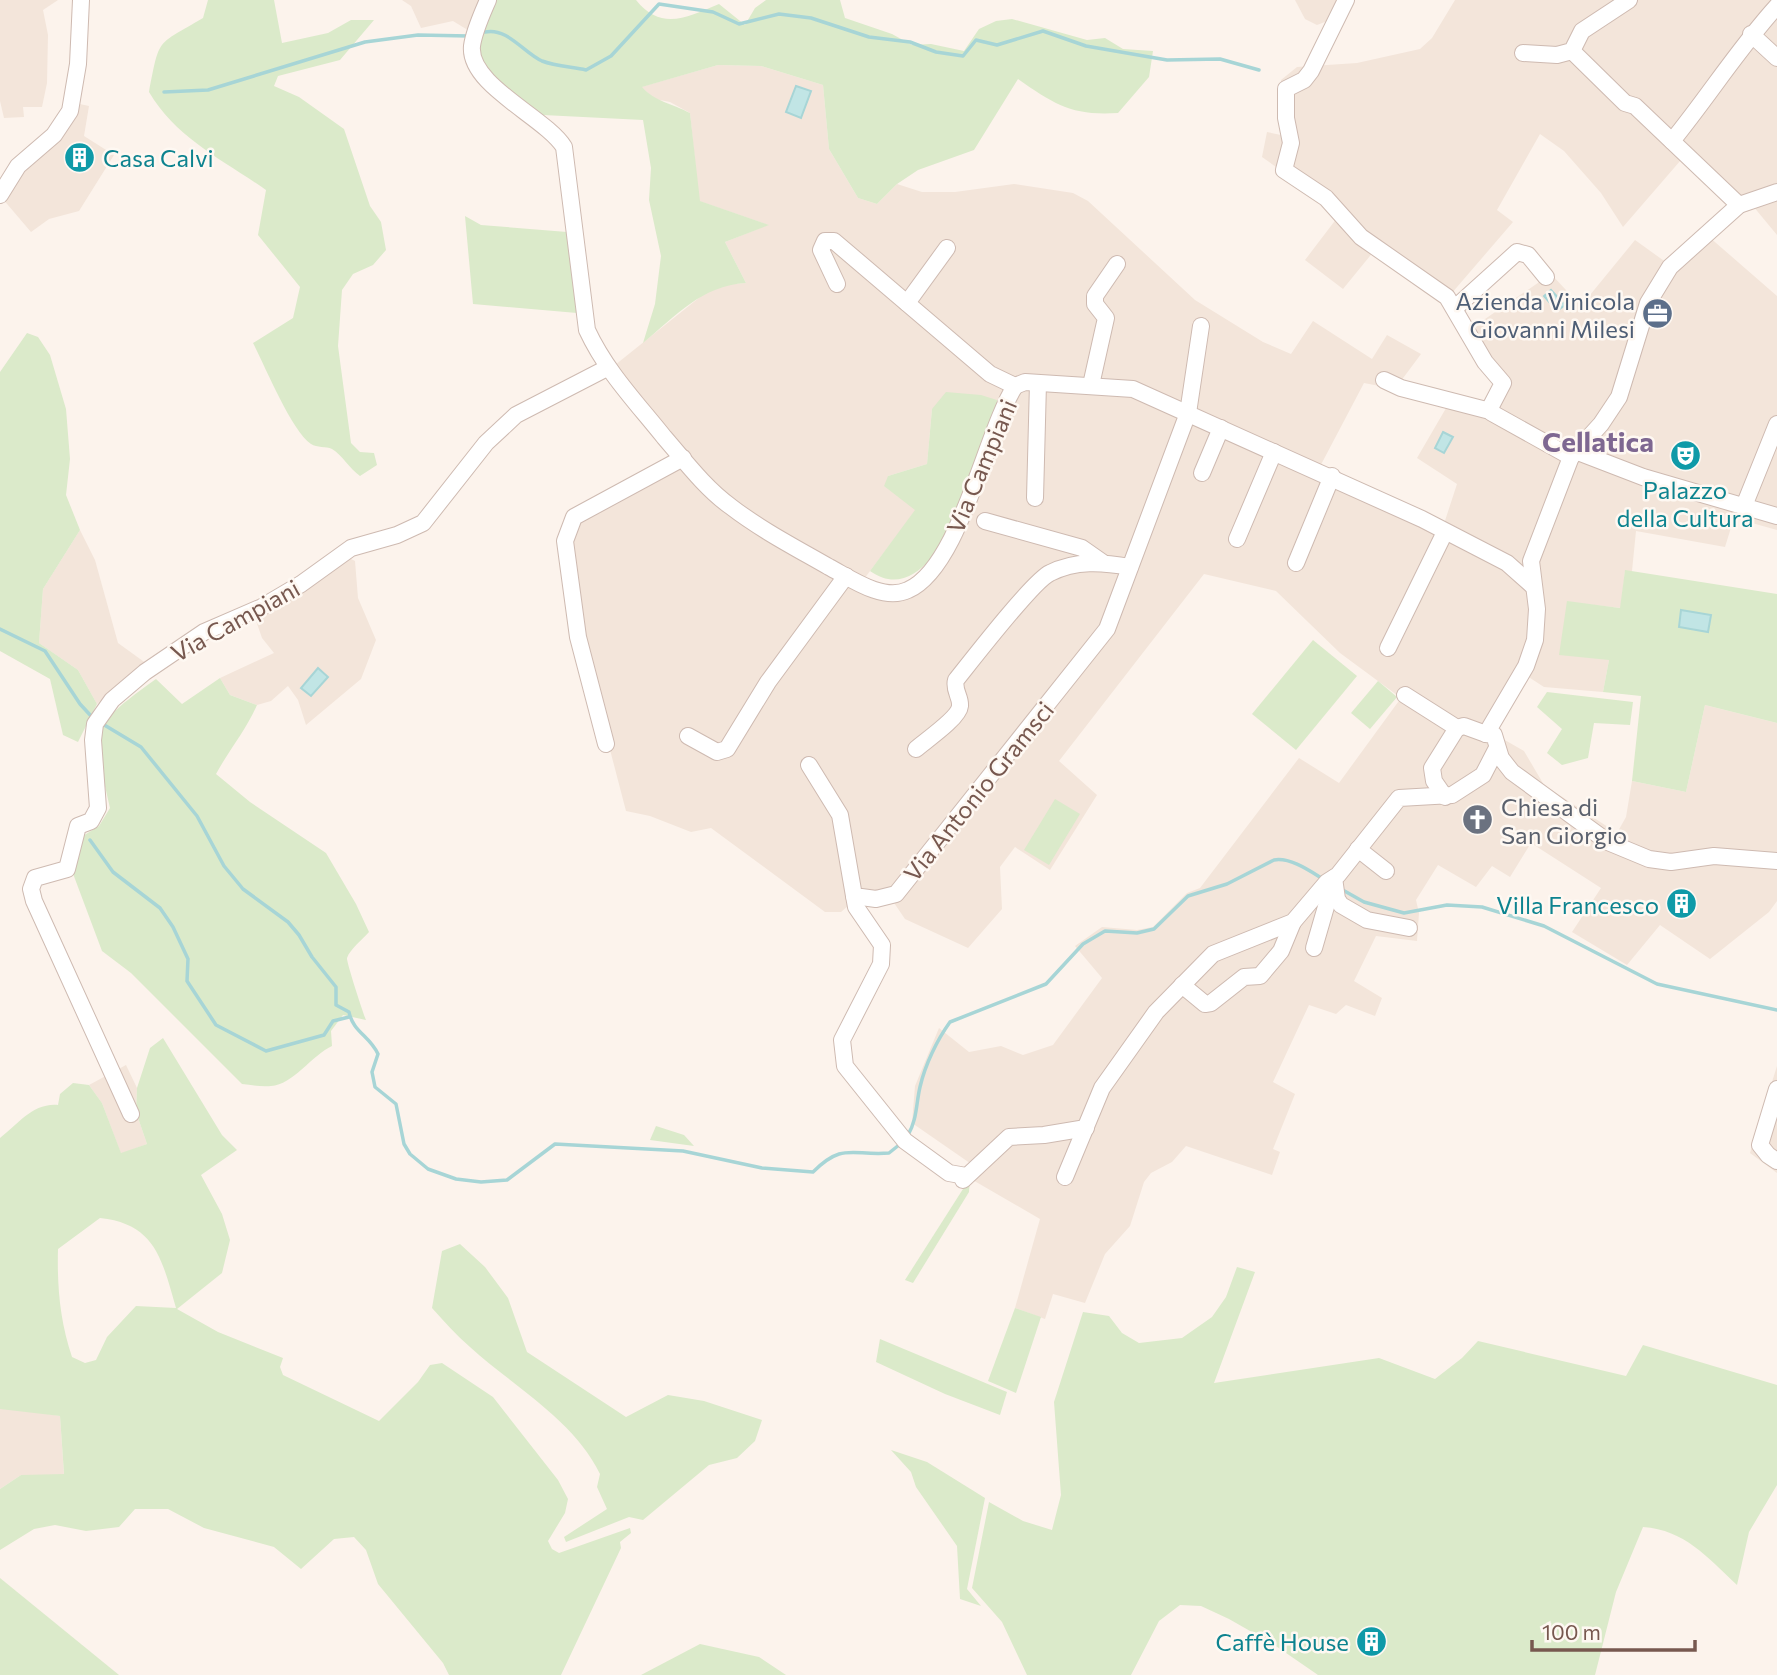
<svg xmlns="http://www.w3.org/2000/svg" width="1777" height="1675" viewBox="0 0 1777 1675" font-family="Commissioner,sans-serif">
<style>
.residential{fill:#f3e5da;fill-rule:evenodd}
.green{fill:#dbeaca;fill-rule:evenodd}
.water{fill:#c1e5e5;stroke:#a7d5d6;stroke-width:2}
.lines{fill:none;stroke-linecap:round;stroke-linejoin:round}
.stream{stroke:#a7d5d6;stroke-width:3.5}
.minor-casing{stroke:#cebab1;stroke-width:18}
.minor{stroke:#fff;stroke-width:16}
.labels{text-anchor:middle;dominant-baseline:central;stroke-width:5;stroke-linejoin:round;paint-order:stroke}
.culture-label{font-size:24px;fill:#0d838f;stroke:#fef8f2;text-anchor:end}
.service-label{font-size:24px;fill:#4e5e75;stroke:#fef8f2;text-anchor:end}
.street-label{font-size:24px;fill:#77584f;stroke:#fef8f2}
.worship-label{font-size:24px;fill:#5b616d;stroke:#fef8f2;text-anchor:start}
.quarter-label{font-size:28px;font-weight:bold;fill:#7e6791;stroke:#fef8f2}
</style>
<rect width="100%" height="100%" fill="#fcf3ec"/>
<g class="residential">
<polygon points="0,0 58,0 43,10 48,35 47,83 42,107 23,107 24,117 4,118 0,101"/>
<polygon points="402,0 483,0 471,32 453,21 421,28 411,6"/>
<polygon points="1295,0 1339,0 1330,20 1317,25 1305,19"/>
<polygon points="1455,0 1777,0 1777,235 1748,200 1736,195 1687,153 1623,227 1601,193 1564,151 1540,134 1497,210 1513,222 1445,301 1374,251 1343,289 1305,260 1337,218 1316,195 1262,157 1267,132 1281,135 1281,80 1297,67 1357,63 1420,49 1432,38"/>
<path d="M 718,65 L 761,66 L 823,85 L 829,149 L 858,198 L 877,204 L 897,184 L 922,192 L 955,192 L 1014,184 L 1073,193 L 1088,201 L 1195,300 L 1263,342 L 1291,354 L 1313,321 L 1372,359 L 1387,335 L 1421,354 L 1395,389 L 1364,383 L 1315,476 L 1440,536 L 1457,484 L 1417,458 L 1449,403 L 1451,392 L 1485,401 L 1495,385 L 1463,334 L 1551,274 L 1581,306 L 1635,240 L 1667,263 L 1700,229 L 1777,296 L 1777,530 L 1734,518 L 1725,547 L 1636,531 L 1632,571 L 1625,571 L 1621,608 L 1567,602 L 1609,660 L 1603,692 L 1544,687 L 1527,676 L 1493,726 L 1503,739 L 1524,751 L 1544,785 L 1617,833 L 1626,817 L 1632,781 L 1686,792 L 1705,705 L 1777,723 L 1777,901 L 1769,912 L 1710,959 L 1660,925 L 1627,965 L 1572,932 L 1601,888 L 1531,843 L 1510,877 L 1492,866 L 1476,887 L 1438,865 L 1416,900 L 1419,913 L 1417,941 L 1376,936 L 1354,981 L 1382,998 L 1375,1016 L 1346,1005 L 1336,1014 L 1309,1005 L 1273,1082 L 1295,1094 L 1273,1149 L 1280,1152 L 1272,1175 L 1186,1146 L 1172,1162 L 1151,1173 L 1144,1182 L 1130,1226 L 1105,1254 L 1085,1303 L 1053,1294 L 1045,1319 L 1015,1308 L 1040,1219 L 971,1179 L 977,1168 L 912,1123 L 915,1086 L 939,1028 L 969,1052 L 1001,1046 L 1023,1055 L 1053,1045 L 1102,978 L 1075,946 L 1102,927 L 1137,930 L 1153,927 L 1187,893 L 1200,888 L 1299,758 L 1339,783 L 1401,698 L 1340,653 L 1276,591 L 1204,574 L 1059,761 L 1097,795 L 1050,870 L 1015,847 L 1000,867 L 1002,909 L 968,948 L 905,919 L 890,897 L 856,899 L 841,912 L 825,912 L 711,828 L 691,832 L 650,816 L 626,811 L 585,654 L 570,535 L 574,524 L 678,462 L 605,373 L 705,293 L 722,285 L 746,283 L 725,242 L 768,225 L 699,201 L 690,113 L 670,102 L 655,99 L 641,87 ZM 932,409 L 938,566 L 883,596 L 858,587 L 916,510 L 888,476 L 927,464 Z"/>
<polygon points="75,103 89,106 84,136 114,155 79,211 49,219 31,232 2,198"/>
<polygon points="80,530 95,560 118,643 147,664 138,667 97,704 78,670 39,643 43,589"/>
<polygon points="345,556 355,561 358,598 376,640 361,679 306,725 298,700 288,686 271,701 257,705 230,695 220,678 274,653 262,638 254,615"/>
<polygon points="126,1065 137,1088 136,1112 147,1144 121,1154 102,1103 89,1085"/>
<polygon points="1777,1066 1777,1173 1750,1153"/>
<polygon points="3,1407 60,1416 64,1475 21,1475 0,1489 0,1409"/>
</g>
<g class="green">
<path d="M 208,0 L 274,0 L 282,43 L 328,33 L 351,20 L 374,20 L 340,60 L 278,76 L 274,86 L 299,97 L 344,129 L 370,206 L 381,222 L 386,250 L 373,265 L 353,274 L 342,290 L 338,346 L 351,443 L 360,452 L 374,453 L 377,465 L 360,476 C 350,469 342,455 332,449 C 326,446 317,448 311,444 C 291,430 265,366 253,343 L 293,318 L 300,287 L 258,235 L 266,190 C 222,159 177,139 149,92 C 160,36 156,46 203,18 Z"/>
<path d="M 493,0 L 636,0 C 662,32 687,17 719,4 L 745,25 L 755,8 L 766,0 L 840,0 L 845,18 L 892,34 L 912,45 L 931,44 L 964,51 L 979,29 L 996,21 L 1012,19 L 1087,40 L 1105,38 L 1123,49 L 1153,51 L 1149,77 L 1118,113 C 1073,116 1055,105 1018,79 L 974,150 L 918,170 L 897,184 L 877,204 L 858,198 L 829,149 L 823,85 L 761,66 L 718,65 L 642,87 C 654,101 673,104 690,113 L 700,201 L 769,225 L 725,242 L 746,283 C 701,286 677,315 643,343 L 655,304 L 661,256 L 649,200 L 651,168 L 643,120 L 543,115 L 492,76 L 480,58 L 479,49 Z"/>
<polygon points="465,216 481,225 567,232 577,313 473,304"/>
<polygon points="27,333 38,337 50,355 66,409 70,459 66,495 80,530 43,589 39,643 78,670 97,704 78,742 63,735 50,679 0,651 0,372"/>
<path d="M 946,392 L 981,395 L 1000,401 C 984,445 939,620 870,571 L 915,510 L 884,486 L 888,476 L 927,464 L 932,409 Z"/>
<polygon points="1625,570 1777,594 1777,723 1705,705 1686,792 1632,781 1641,696 1603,692 1609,660 1559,655 1567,601 1620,608"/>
<polygon points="1313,640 1357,676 1296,750 1252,714"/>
<path d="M 220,678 L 230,695 L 257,705 C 246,730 229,750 216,774 L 250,802 L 326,853 L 356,904 L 369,932 C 363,939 350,949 347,958 C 346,961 363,1013 366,1020 L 343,1015 L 331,1031 L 332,1046 C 312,1055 293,1085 271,1086 C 261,1087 251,1085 242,1084 L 131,973 L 102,951 L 72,871 L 78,839 L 99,826 L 110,808 C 92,728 88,728 156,679 L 182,704 Z"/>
<polygon points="1378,681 1397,697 1370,729 1351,713"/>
<polygon points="1547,692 1633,702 1630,725 1594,723 1588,758 1562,765 1547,753 1562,729 1537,707"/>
<polygon points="1055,799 1080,814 1049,865 1024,850"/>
<path d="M 163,1038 L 222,1135 L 237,1150 L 201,1175 L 222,1214 L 230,1240 L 222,1273 L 177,1309 L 218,1332 L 283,1358 L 280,1367 L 283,1375 L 379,1421 L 418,1382 L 430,1365 L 442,1363 L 493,1397 L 558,1480 L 568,1499 L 565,1513 L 548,1541 L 552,1549 L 559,1553 L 630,1528 L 631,1533 L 620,1542 L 621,1548 L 561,1675 L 449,1675 L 443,1663 L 378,1584 L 366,1550 L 354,1537 L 334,1539 L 301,1569 L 274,1547 L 204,1528 L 168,1509 L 135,1509 L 119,1527 L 86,1531 L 55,1525 L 34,1529 L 0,1550 L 0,1489 L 21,1475 L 64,1474 L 60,1416 L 0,1409 L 0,1138 C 19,1124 32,1103 58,1105 L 60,1094 L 73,1083 L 89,1085 L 102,1103 L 121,1153 L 147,1144 L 136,1112 L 137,1088 L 150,1048 ZM 100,1218 C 156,1224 162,1260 176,1308 L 136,1306 L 107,1337 L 96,1360 L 85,1363 L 72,1357 C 60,1321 57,1287 58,1249 Z"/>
<polygon points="656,1126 684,1135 694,1146 650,1140"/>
<polygon points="970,1178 969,1192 913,1283 905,1280"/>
<path d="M 460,1244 L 485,1267 L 508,1298 L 527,1352 L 626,1417 L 668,1395 L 704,1401 L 762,1420 L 755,1441 L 737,1458 L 709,1465 L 643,1520 L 629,1517 L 566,1542 L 564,1537 L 607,1509 L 597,1487 L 600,1474 C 573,1419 514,1387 470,1347 C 456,1335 444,1321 432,1308 L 442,1251 Z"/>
<path d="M 1237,1267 L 1255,1272 L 1214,1383 L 1379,1358 L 1435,1379 L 1462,1358 L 1478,1341 L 1626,1376 L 1643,1345 L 1777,1385 L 1777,1485 L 1749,1532 L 1737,1585 C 1707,1557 1685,1530 1643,1527 L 1616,1592 L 1595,1675 L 1318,1675 L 1273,1644 L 1229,1619 L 1201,1606 L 1180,1605 L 1159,1621 L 1131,1675 L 1027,1675 L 1002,1622 L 972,1588 L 989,1502 L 1023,1521 L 1052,1530 L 1061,1495 L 1054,1402 L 1083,1312 L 1109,1316 L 1122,1333 L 1139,1343 L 1182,1338 L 1212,1317 L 1226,1297 Z"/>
<polygon points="1015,1308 1041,1317 1016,1393 988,1381"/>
<polygon points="880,1339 1007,1392 1000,1415 945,1394 876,1362"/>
<polygon points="891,1450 927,1462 985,1498 967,1589 981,1606 960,1599 957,1546 916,1487 911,1472"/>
<polygon points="0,1578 119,1675 0,1675"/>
<polygon points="700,1644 759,1657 786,1675 641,1675"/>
</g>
<g class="water">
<polygon points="796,86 811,91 801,118 786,112"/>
<polygon points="1551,290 1565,305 1557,311 1544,296"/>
<polygon points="1443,432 1453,437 1444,453 1435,448"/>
<polygon points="1681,610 1711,615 1708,632 1679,627"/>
<polygon points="318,668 328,677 311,696 301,688"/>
</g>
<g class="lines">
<g class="stream">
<path d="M 485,32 C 507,27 524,53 542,61 C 555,66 572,67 586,70 L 611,56 L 659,4 L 713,12 L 739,24 L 779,14 L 811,18 L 869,37 L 910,42 L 936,52 L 963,56 L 976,40 L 997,45 L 1043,31 L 1086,46 L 1167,60 L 1220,59 L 1259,70"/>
<polyline points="164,92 208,90 365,42 418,35 469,36"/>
<polyline points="0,629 45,651 80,704 92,717"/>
<path d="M 101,723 L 141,747 L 197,816 L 224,866 L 243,889 L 288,922 L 299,935 L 312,957 L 336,987 L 336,1005 L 349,1012 C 353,1032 370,1036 378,1054 L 372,1072 L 375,1087 L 396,1104 L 404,1144 L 410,1154 L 428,1169 L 456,1179 L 481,1182 L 507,1180 L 555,1144 L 683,1151 L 762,1168 L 813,1172 C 843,1142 852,1156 889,1153 L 899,1145"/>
<polyline points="90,840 113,872 160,908 173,927 188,959 187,981 216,1025 266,1051 324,1035 333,1021 349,1017"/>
<polyline points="1341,889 1364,902 1404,913 1447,905 1482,907 1544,926 1657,984 1777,1010"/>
<path d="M 908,1135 C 917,1120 916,1104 920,1087 C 925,1065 937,1040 950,1022 L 1046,984 L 1083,944 L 1105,931 L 1137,933 L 1154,929 L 1188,896 L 1227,884 L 1274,860 C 1290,857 1310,871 1323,879"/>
</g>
<defs>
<g id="minor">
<path d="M 488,0 C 482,14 474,31 472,46 C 468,85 545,117 564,147 L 587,330 C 606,371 636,402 664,437 C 684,460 705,488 730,506 C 761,530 796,548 829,567 C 850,578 883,602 908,590 C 960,567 985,434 1015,386"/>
<polyline points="1346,0 1311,71 1304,80 1286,89 1286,118 1291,143 1284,170 1326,198 1361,237 1447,297 1485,362 1503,383 1491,406 1492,413 1571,457 1531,561 1537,609 1535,640 1526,666 1486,734 1494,735 1501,758 1512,772 1608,842 1649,859 1671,862 1714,856 1777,861"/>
<polyline points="1751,34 1777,58"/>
<polyline points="1572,51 1625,103 1635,106 1739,205"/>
<polyline points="1523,53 1557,55 1572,51 1582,31 1629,0"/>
<path d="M 1672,141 C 1708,97 1738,49 1777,6"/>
<polyline points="0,195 18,166 54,135 70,111 78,64 81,0"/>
<polyline points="837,284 821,250 825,241 834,241 990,374 1015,386"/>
<polyline points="907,303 947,248"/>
<polyline points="1455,308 1517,252 1528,255 1546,277"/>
<polyline points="1384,380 1401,388 1490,411"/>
<polyline points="1091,385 1106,318 1095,304 1095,296 1117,264"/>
<polyline points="1015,386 1025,382 1133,389 1422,519 1507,563 1534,587"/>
<polyline points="1578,452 1643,477 1777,516"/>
<polyline points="1571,457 1601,424 1619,397 1648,303 1670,267 1739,205 1777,192"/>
<polyline points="1202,473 1221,428"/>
<polyline points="1035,498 1038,383"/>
<polyline points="1744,506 1777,424"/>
<polyline points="985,521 1082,548 1102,562"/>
<polyline points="1237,539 1274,452"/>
<polyline points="1296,563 1332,476"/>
<polyline points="1388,648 1445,532"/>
<polyline points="1405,695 1457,728 1464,726 1486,734"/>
<polyline points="688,736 717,752 727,749 768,682 846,576"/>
<polyline points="606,744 578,637 565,541 574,517 683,458"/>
<path d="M 916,749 C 925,741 959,718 960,706 C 961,697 953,690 956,680 C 972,660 1033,581 1050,573 C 1076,560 1102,562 1130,567"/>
<polyline points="809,765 840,815 854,896 876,899 896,894 1107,629 1188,413 1201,326"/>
<polyline points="1445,797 1434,781 1432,768 1457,728"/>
<polyline points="1358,849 1386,871"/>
<polyline points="1334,878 1337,899 1341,905 1367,920 1409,928"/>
<polyline points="854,896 856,907 882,945 881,964 842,1040 845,1066 905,1141 949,1173 966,1176"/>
<polyline points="1314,948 1332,886"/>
<polyline points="1182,985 1205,1004 1211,1003 1244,977 1260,976 1281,951 1293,922"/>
<polyline points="1777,1089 1760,1145 1768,1155 1777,1161"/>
<polyline points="131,1114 34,901 31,889 35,878 67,869 78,826 91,821 98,808 93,740 95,724 112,700 145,672 204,632 262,607 301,584 351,548 397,535 423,523 486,443 516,415 607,368"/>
<polyline points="1065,1177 1102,1088 1156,1012 1213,954 1293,922 1327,882 1338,875 1399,798 1452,795 1483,775 1497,748"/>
<polyline points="963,1180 1009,1137 1044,1135 1086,1128"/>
</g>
</defs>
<use href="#minor" class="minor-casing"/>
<use href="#minor" class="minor"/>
</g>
<defs>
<symbol id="building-disc" viewBox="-11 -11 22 22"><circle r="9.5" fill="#0f9aa8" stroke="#fef8f2"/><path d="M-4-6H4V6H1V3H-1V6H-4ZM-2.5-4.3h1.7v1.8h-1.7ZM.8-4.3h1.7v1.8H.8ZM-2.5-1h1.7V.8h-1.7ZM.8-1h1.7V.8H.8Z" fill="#fff"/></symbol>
<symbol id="office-disc" viewBox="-11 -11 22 22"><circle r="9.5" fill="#5c6f8a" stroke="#fef8f2"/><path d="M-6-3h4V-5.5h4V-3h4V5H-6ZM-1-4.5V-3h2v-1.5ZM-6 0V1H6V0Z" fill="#fff"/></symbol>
<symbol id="theatre-disc" viewBox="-11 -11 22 22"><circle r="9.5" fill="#0f9aa8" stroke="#fef8f2"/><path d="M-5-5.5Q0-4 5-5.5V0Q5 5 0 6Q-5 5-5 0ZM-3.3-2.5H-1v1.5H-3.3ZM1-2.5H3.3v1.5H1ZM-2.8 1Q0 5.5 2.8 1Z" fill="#fff"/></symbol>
<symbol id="church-disc" viewBox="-11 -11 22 22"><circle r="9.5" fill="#6b7280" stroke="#fef8f2"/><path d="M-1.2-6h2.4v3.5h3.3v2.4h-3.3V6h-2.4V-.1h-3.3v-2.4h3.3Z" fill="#fff"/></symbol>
</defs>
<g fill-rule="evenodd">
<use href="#building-disc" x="62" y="140" width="35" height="35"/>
<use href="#office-disc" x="1640" y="296" width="35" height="35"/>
<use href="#theatre-disc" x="1668" y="438" width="35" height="35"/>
<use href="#church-disc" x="1460" y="802" width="35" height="35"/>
<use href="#building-disc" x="1664" y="886" width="35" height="35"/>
<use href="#building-disc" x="1354" y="1624" width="35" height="35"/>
</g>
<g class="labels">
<g class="culture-label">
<text x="103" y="157" text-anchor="start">Casa Calvi</text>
<text x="1685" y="489" text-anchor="middle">Palazzo<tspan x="1685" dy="28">della Cultura</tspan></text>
<text x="1659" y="904">Villa Francesco</text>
<text x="1349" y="1641">Caffè House</text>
</g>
<g class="service-label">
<text x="1635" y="300">Azienda Vinicola<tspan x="1635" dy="28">Giovanni Milesi</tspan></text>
</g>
<g class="street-label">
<text transform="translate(981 466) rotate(-67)">Via Campiani</text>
<text transform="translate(235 620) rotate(-29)">Via Campiani</text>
<text transform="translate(978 791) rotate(-51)">Via Antonio Gramsci</text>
</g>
<g class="worship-label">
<text x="1501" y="806">Chiesa di<tspan x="1501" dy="28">San Giorgio</tspan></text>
</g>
<g class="quarter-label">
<text x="1598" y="441">Cellatica</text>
</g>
</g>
<path d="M1532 1640v10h163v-10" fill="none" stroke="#77584f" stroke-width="3.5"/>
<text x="1542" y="1640" font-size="21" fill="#77584f" stroke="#fef8f2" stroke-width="5" paint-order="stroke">100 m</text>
</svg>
